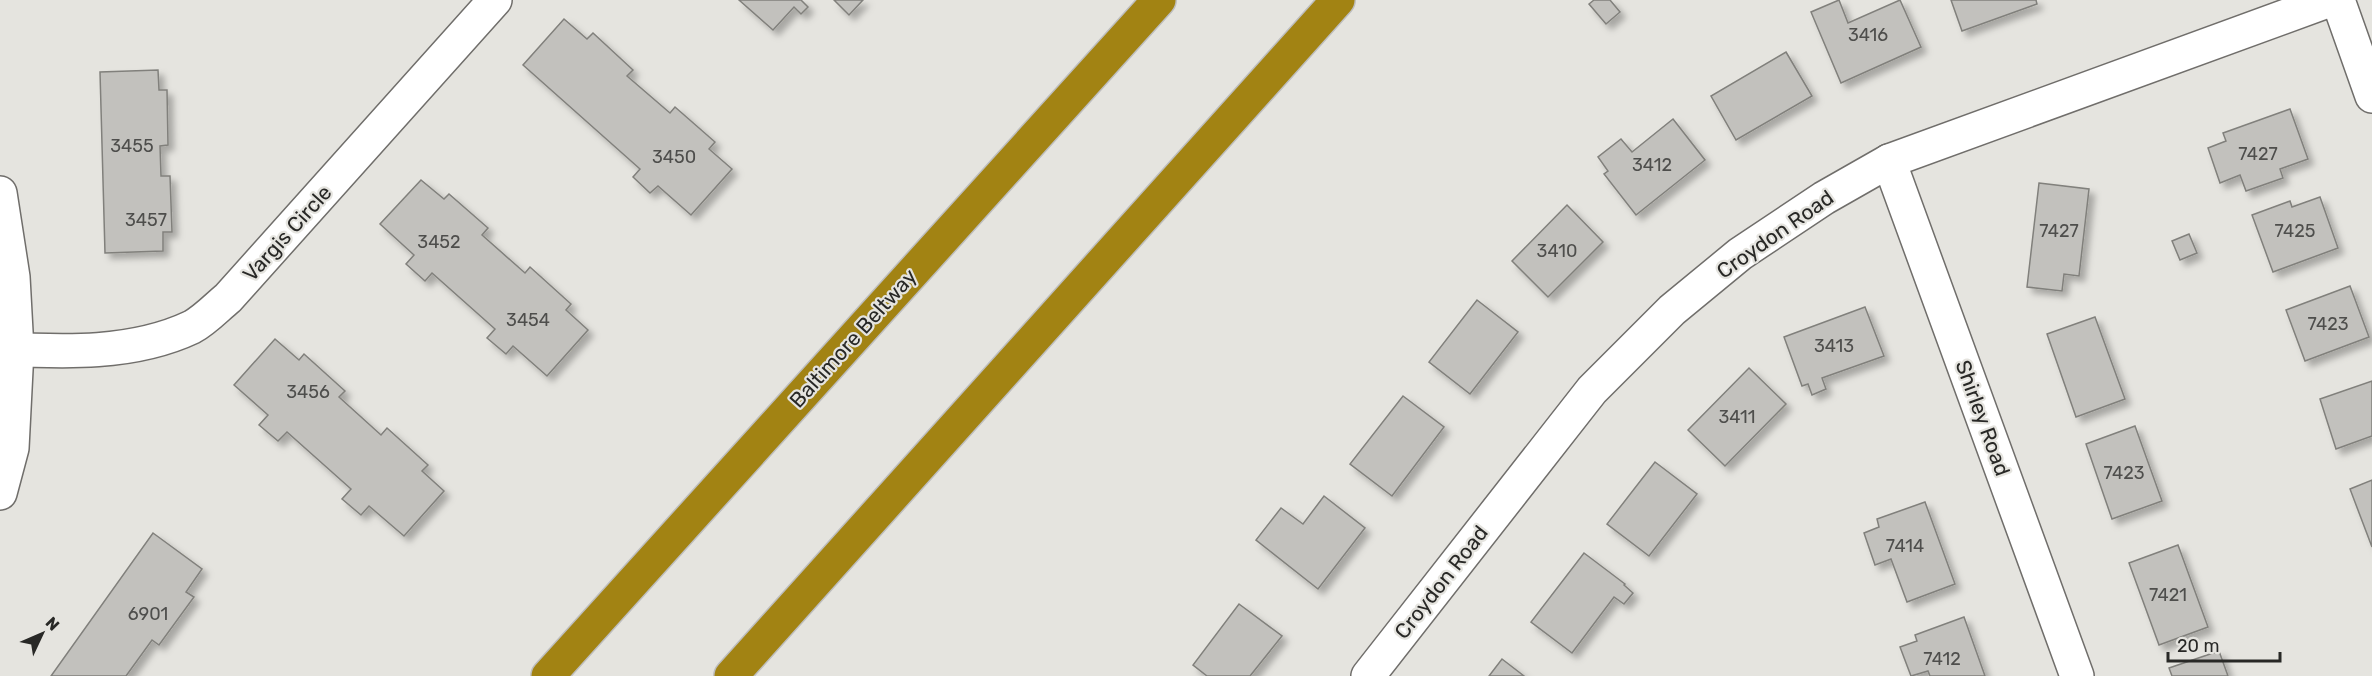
<svg xmlns="http://www.w3.org/2000/svg" width="2372" height="676" viewBox="0 0 2372 676" font-family="Rubik,sans-serif">
<style>
.building{fill:#c2c1bd;stroke:#81807c;stroke-width:1.5;filter:url(#shadow)}
.lines{fill:none;stroke-linecap:round;stroke-linejoin:round}
.minor-casing{stroke:#706e6b;stroke-width:36}
.highway-casing{stroke:#bebebe;stroke-width:36}
.minor{stroke:#fff;stroke-width:33}
.highway{stroke:#a28313;stroke-width:33}
.labels{text-anchor:middle;dominant-baseline:central;stroke-width:4.5;stroke-linejoin:round;paint-order:stroke}
.number-label{font-size:18px;fill:#4e4e4c}
.street-label{font-size:21px;fill:#282826;stroke:#e5e4df}
</style>
<defs>
<filter id="shadow"><feDropShadow dx="5.5" dy="5.5" stdDeviation="3" flood-color="#0004"/></filter>
</defs>
<rect width="100%" height="100%" fill="#e5e4df"/>
<g class="building">
<polygon points="739,0 801,0 808,7 801,14 794,7 773,30"/>
<polygon points="834,0 863,0 849,15"/>
<polygon points="1594,0 1610,0 1620,12 1606,24 1589,4"/>
<polygon points="1839,0 1848,23 1900,0 1921,47 1841,83 1811,12"/>
<polygon points="1951,0 2036,0 2037,4 1962,31"/>
<polygon points="564,19 587,39 593,33 633,70 627,76 670,113 675,107 715,142 709,149 732,169 691,215 658,186 650,193 633,177 640,169 523,65"/>
<polygon points="1786,52 1812,96 1736,140 1711,96"/>
<polygon points="158,70 159,90 167,90 168,145 160,146 161,176 170,176 172,232 163,232 163,251 105,253 100,72"/>
<polygon points="2290,109 2308,159 2280,169 2283,178 2246,191 2240,175 2220,183 2208,148 2226,141 2223,133"/>
<polygon points="1673,119 1705,160 1636,215 1604,174 1608,171 1598,157 1621,139 1632,152"/>
<polygon points="421,180 444,199 449,194 488,228 482,235 525,273 530,267 571,304 566,310 588,330 547,376 513,346 506,354 487,338 495,329 432,273 425,281 406,264 414,255 380,224"/>
<polygon points="2039,183 2089,189 2079,276 2064,274 2062,291 2027,287"/>
<polygon points="2320,197 2338,248 2273,272 2252,215 2290,201 2292,207"/>
<polygon points="1567,205 1603,242 1548,297 1512,261"/>
<polygon points="2189,234 2197,253 2180,260 2172,241"/>
<polygon points="2350,286 2369,337 2305,361 2286,310"/>
<polygon points="1477,300 1518,332 1470,394 1429,362"/>
<polygon points="1865,307 1884,356 1822,378 1826,389 1812,395 1808,384 1802,386 1784,337"/>
<polygon points="2095,317 2125,399 2076,417 2047,334"/>
<polygon points="275,339 299,360 304,354 345,391 339,397 381,435 387,428 428,465 422,471 444,491 404,536 369,506 361,515 342,499 351,489 287,432 278,441 259,425 268,415 234,385"/>
<polygon points="1749,368 1786,404 1725,466 1688,430"/>
<polygon points="2372,381 2372,436 2336,449 2320,399"/>
<polygon points="1403,396 1444,427 1392,496 1350,464"/>
<polygon points="2135,426 2162,501 2112,519 2086,444"/>
<polygon points="1655,462 1697,494 1649,556 1607,524"/>
<polygon points="2372,480 2372,547 2350,489"/>
<polygon points="1324,496 1365,528 1318,589 1256,540 1281,508 1303,524"/>
<polygon points="1925,502 1955,584 1907,602 1891,559 1875,565 1864,533 1879,527 1877,519"/>
<polygon points="153,533 202,569 186,592 194,597 159,645 152,640 126,676 51,676"/>
<polygon points="2178,545 2208,627 2159,645 2129,563"/>
<polygon points="1584,553 1625,584 1624,585 1633,593 1624,604 1614,597 1572,653 1531,622"/>
<polygon points="1239,604 1282,636 1250,676 1207,676 1193,665"/>
<polygon points="1964,617 1985,676 1930,676 1928,671 1911,676 1900,647 1917,641 1915,635"/>
<polygon points="2219,651 2228,676 2172,676 2169,668"/>
<polygon points="1502,659 1524,676 1489,676"/>
</g>
<g class="lines">
<defs>
<g id="minor">
<polyline points="2338,0 2372,96"/>
<polyline points="1889,161 2077,676"/>
<polyline points="0,193 13,277 17,350 12,448 0,493"/>
<path d="M 0,349 C 64,352 133,355 192,327 C 205,320 217,307 228,298 L 495,0"/>
<polyline points="1368,676 1592,390 1672,310 1740,254 1824,198 1889,161 2330,0"/>
</g>
<g id="highway">
<polyline points="548,676 1159,0"/>
<polyline points="731,676 1338,0"/>
</g>
</defs>
<use href="#minor" class="minor-casing"/>
<use href="#highway" class="highway-casing"/>
<use href="#minor" class="minor"/>
<use href="#highway" class="highway"/>
</g>
<g class="labels">
<g class="number-label">
<text x="1868" y="35">3416</text>
<text x="132" y="146">3455</text>
<text x="2258" y="154">7427</text>
<text x="674" y="157">3450</text>
<text x="1652" y="165">3412</text>
<text x="146" y="220">3457</text>
<text x="2059" y="231">7427</text>
<text x="2295" y="231">7425</text>
<text x="439" y="242">3452</text>
<text x="1557" y="251">3410</text>
<text x="528" y="320">3454</text>
<text x="2328" y="324">7423</text>
<text x="1834" y="346">3413</text>
<text x="308" y="392">3456</text>
<text x="1737" y="417">3411</text>
<text x="2124" y="473">7423</text>
<text x="1905" y="546">7414</text>
<text x="2168" y="595">7421</text>
<text x="148" y="614">6901</text>
<text x="1942" y="659">7412</text>
</g>
<g class="street-label">
<text transform="translate(287 233) rotate(-48)">Vargis Circle</text>
<text transform="translate(1775 234) rotate(-35)">Croydon Road</text>
<text transform="translate(853 338) rotate(-48)">Baltimore Beltway</text>
<text transform="translate(1983 418) rotate(70)">Shirley Road</text>
<text transform="translate(1441 582) rotate(-52)">Croydon Road</text>
</g>
</g>
<g transform="translate(42 634) rotate(46)" stroke="#e5e4df" stroke-width="4.5" paint-order="stroke">
<path d="M0-4.5L10 22L0 15L-10 22Z" fill="#282826"/>
<text y="-9" font-size="16" font-weight="bold" text-anchor="middle" fill="#282826">N</text>
</g>
<path d="M2168 652v9h112v-9" fill="none" stroke="#282826" stroke-width="3"/>
<text x="2177" y="652" font-size="18" fill="#282826" stroke="#e5e4df" stroke-width="4.5" paint-order="stroke">20 m</text>
</svg>
